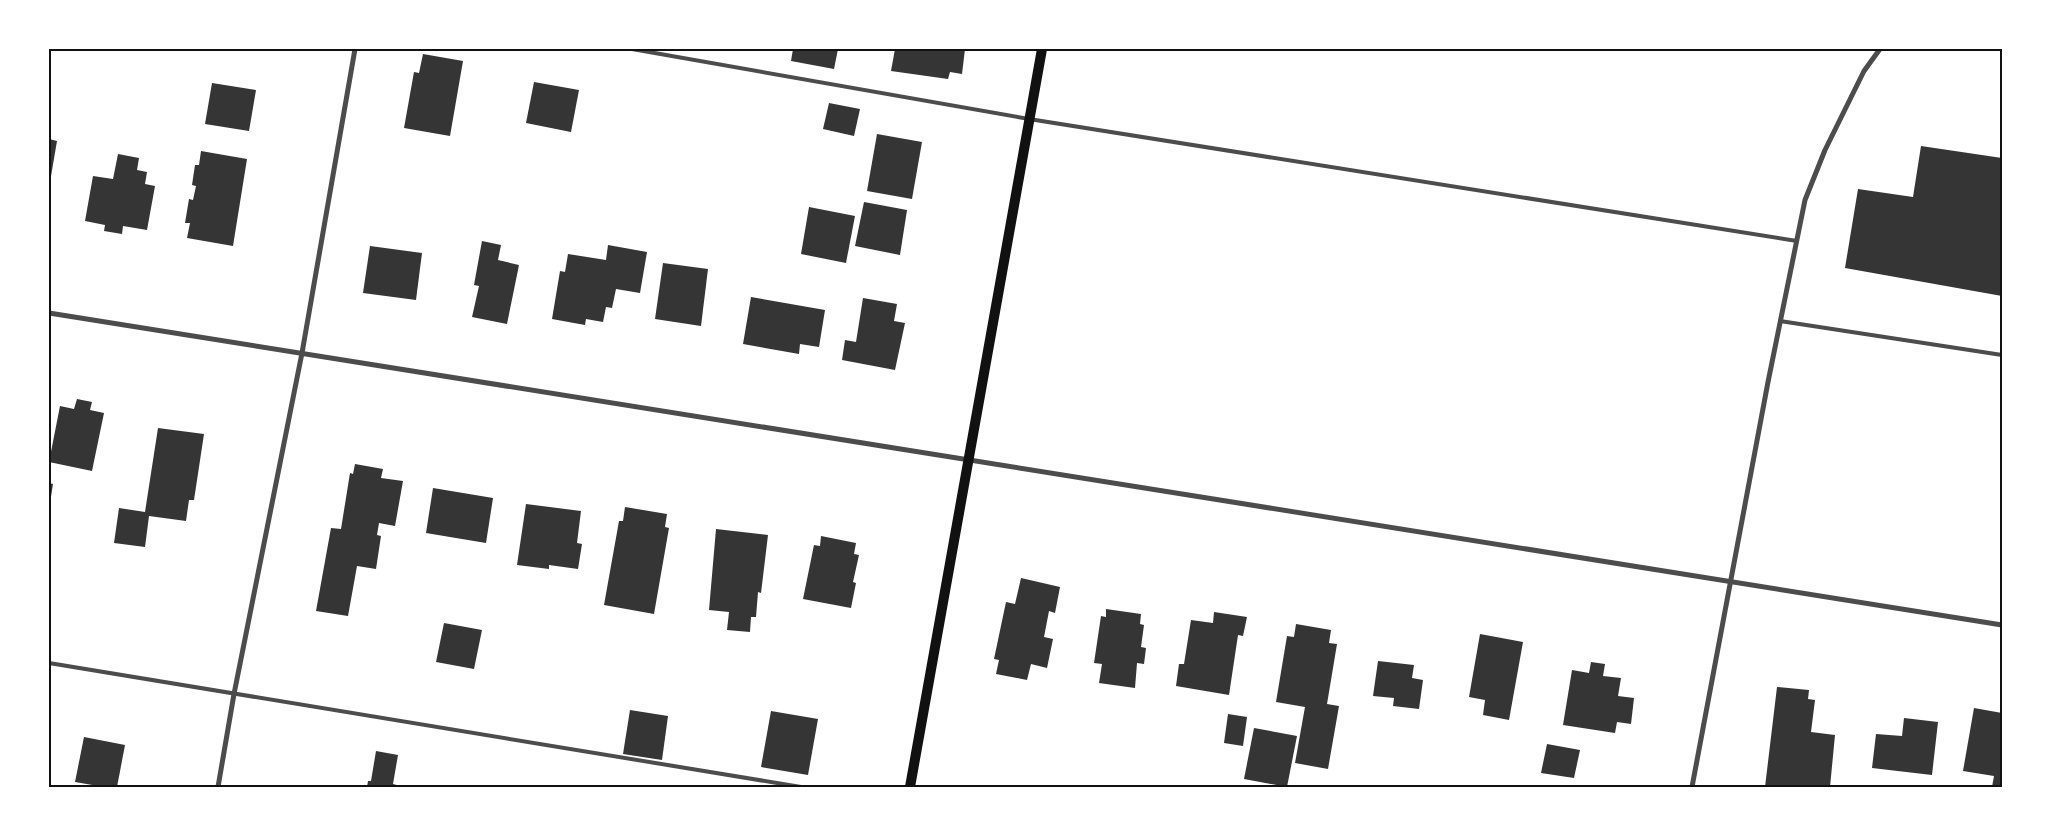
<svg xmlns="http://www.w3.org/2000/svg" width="2051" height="836" viewBox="0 0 2051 836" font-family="Inter,sans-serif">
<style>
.building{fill:#353535}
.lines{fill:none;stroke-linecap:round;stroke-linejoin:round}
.service{stroke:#4c4c4c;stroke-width:4}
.minor{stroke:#4c4c4c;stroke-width:5}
.secondary{stroke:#111;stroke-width:10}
.neatline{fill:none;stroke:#111;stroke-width:2}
</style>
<rect width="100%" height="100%" fill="#fff"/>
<g class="building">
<polygon points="793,49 838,49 834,69 791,61"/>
<polygon points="895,49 965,49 962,74 950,72 948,79 891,71"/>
<polygon points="423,54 463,61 450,136 404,128 414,72 419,73"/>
<polygon points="534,82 579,90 571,132 526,123"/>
<polygon points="212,83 256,90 249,131 205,124"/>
<polygon points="829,103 860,109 854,136 823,129"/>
<polygon points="877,134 922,142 912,199 867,191"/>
<polygon points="49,139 57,141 50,182 49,182"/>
<polygon points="1921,146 2002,158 2002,296 1845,268 1858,189 1913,197"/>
<polygon points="201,151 247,159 233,246 187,238 190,223 185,223 189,199 193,200 196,186 192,185 195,165 199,165"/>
<polygon points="118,154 139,158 137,170 147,172 145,184 155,186 147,230 123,226 122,234 104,231 105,225 85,221 93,176 113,179"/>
<polygon points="864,202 907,210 900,255 855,246"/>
<polygon points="809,207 855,216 846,263 801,254"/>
<polygon points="482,241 501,245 498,260 519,265 507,324 472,317 479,286 474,285"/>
<polygon points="608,245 647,252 640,293 616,289 612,308 606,307 603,322 586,319 585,325 552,319 560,271 565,272 568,254 606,260"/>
<polygon points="370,246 422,253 416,300 363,293"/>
<polygon points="663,263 708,269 701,326 655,319"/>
<polygon points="751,297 825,310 819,347 800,344 799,354 743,344"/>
<polygon points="863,298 897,304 894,321 905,323 895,370 842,360 845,340 856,342"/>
<polygon points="77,399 92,402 90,410 104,413 92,471 49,462 60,406 74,409"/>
<polygon points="158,428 204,434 194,500 189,500 186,521 149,516 145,547 114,543 119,508 145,512"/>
<polygon points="355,464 383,469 381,478 403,481 395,526 379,523 377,535 381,536 376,569 357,566 348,616 316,611 331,528 341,529 350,473 353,474"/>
<polygon points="49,483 53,484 50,503 49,503"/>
<polygon points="433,488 493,498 486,543 426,533"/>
<polygon points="526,504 581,511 577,543 582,544 578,569 549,565 549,569 517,565"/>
<polygon points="625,507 667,514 665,527 669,528 654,614 604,605 619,521 623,521"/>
<polygon points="716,529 768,535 761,593 758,592 756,617 751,617 750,632 727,630 729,612 709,610"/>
<polygon points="821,536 856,543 854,554 859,555 853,582 856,583 851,608 803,599 814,545 820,546"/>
<polygon points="1021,578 1060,587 1055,613 1049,611 1044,637 1053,639 1047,668 1031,664 1027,680 996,674 999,660 994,659 1006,602 1015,604"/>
<polygon points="1106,609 1141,614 1140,624 1144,625 1141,647 1146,648 1144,664 1137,663 1135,688 1099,683 1102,664 1094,663 1101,616 1106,617"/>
<polygon points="1214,612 1247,617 1243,636 1238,635 1229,695 1176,686 1179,664 1184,664 1191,620 1213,623"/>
<polygon points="444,623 482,630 474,669 436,662"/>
<polygon points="1296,624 1331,630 1329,643 1337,644 1327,704 1339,706 1328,769 1295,763 1305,707 1276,702 1287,636 1294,637"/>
<polygon points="1480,634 1523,642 1509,720 1483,715 1485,700 1469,697"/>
<polygon points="1378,661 1414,665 1412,678 1423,680 1419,709 1393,706 1394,698 1373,696"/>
<polygon points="1591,662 1605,664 1603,676 1621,678 1618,696 1634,698 1631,724 1617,722 1615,733 1563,725 1572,670 1589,673"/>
<polygon points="1777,687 1809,690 1808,699 1815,700 1811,732 1835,735 1830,787 1765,787"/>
<polygon points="1974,708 2002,713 2002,787 1992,787 1994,776 1963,771"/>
<polygon points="630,710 668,716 662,760 623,754"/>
<polygon points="771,711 818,719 808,775 761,767"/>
<polygon points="1228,714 1247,717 1243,746 1224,743"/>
<polygon points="1904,718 1938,722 1932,775 1872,768 1876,734 1902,736"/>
<polygon points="1254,728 1297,736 1287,787 1244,779"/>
<polygon points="84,737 125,745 117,787 104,787 75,782"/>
<polygon points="1547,744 1580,750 1574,778 1541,773"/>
<polygon points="376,751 398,755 393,784 404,787 367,787 368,781 371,781"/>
</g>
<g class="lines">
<g class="service">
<polyline points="632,49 1029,119 1797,241"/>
<polyline points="1780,321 2002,355"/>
<polyline points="49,663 801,787"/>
</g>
<g class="minor">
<polyline points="49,313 2002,625"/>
<polyline points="218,787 234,694 302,353 355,49"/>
<polyline points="1692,787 1768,382 1805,200 1825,150 1864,71 1880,49"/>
</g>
<polyline class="secondary" points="910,787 1042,49"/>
</g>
<rect width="2051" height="836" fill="none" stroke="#ffffff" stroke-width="100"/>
<rect x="50" y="50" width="1951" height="736" class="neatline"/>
</svg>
